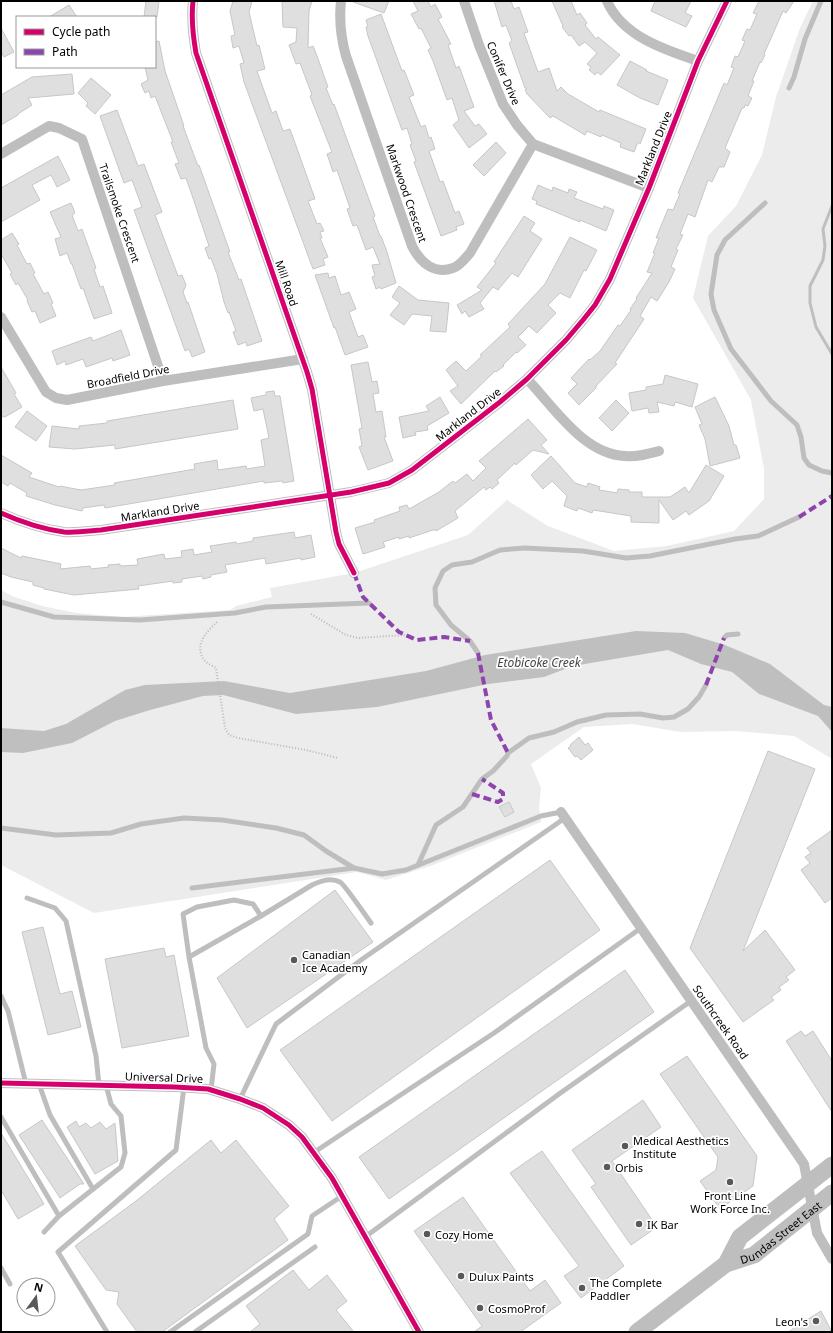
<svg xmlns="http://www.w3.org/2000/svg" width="833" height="1333" viewBox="0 0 833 1333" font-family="'Noto Sans',sans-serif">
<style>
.green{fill:#ececec}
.water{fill:#bfbfbf}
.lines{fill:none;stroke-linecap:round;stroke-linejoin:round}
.stream{stroke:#bfbfbf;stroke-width:3}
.building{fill:#dfdfdf;stroke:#c7c7c7}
.path{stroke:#b9b9b9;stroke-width:2;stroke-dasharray:1 2;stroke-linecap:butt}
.lane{stroke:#bebebe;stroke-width:5}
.street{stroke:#bebebe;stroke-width:10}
.primary{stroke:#bebebe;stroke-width:17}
.quiet{stroke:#8e44ad;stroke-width:4;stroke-dasharray:8 4;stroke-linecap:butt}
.cycleway-casing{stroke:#fff;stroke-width:8}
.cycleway{stroke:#d6006c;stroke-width:5}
.poi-dot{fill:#595959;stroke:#fff;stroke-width:1.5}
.labels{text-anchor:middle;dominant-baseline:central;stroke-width:3.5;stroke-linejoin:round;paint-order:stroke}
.street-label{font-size:11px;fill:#000;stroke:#fff}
.poi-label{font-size:11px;fill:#000;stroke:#fff;text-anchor:start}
.water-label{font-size:12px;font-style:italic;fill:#444;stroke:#fff}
</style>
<rect width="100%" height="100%" fill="#fff"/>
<polygon class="green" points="813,1 832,1 832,759 794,736 736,731 681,732 632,724 584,727 531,764 541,788 539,809 541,816 541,822 433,865 386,880 357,872 94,913 1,865 1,590 12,596 42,606 76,613 121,617 230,610 236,606 272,597 270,588 354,573 468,535 507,500 548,526 614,551 667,546 734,531 764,499 764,469 751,400 693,298 708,236 736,206 762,155 776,97 800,28"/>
<polygon class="water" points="636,631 685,633 725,645 770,664 824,705 832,707 832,732 818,716 759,694 732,672 701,664 668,650 573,666 544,677 488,684 377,707 296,714 223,695 203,696 150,710 115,721 72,743 23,753 1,752 1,728 44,731 66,724 125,690 145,685 224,681 290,693 426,671 485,655"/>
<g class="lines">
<polyline class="stream" points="832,206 823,229 825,246 823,260 810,286 810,303 816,327 832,354"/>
</g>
<g class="building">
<polygon points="146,1 159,1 157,17 144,17"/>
<polygon points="233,1 252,1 249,12 257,46 259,45 265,69 257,71 272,113 276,111 283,131 290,129 315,199 308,201 317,224 320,223 324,231 320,232 322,238 320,238 328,257 323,259 325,265 313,269 244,82 240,64 244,63 239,46 233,48 231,36 235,35 230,11"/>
<polygon points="282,1 312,1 309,11 308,48 313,46 317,56 328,87 326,88 333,105 334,104 375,216 373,217 380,236 381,236 387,252 396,283 381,289 380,287 376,289 372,277 375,276 372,265 380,264 373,247 366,250 357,225 353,226 347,209 350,208 337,170 333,172 327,154 332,152 310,96 312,95 300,63 296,64 289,45 296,42 297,28 283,27"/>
<polygon points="354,1 389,1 384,13 353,2"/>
<polygon points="413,1 428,1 431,7 435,4 442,17 438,19 451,44 448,45 456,68 459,66 474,107 464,111 475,126 479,124 487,134 469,148 453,125 459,120 452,98 447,100 433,61 428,50 431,48 421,28 419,29 411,14 418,11"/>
<polygon points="494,1 511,1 514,9 519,7 528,32 524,33 538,72 549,68 557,91 561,87 568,94 599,112 600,110 646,129 640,144 638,142 634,152 620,147 621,143 602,135 601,137 587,131 585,135 553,116 550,118 527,94 525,90 527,88 525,88 509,43 512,41 506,25 502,27"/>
<polygon points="552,1 571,1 577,15 580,13 587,23 585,25 596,39 598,37 620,55 601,75 597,72 595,75 589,70 591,67 587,64 597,53 585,42 579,46 571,35 569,36 562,27 563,26"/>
<polygon points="655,1 691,1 685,13 692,16 686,27 651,11"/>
<polygon points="759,1 794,1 786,13 783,11 764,54 765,55 761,63 760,62 752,81 754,81 748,96 752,98 748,106 745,105 744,108 742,108 725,148 730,152 724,167 719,167 712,182 708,180 695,217 688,214 680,234 683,235 676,249 678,250 671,267 675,269 669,282 657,301 651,297 640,316 644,319 615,363 617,364 596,386 596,388 579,405 568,393 577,384 571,378 589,359 590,360 600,351 618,325 620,326 631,310 630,309 637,299 636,298 652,273 647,272 655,253 653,253 659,238 656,238 668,209 673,210 680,194 678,193 724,83 727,85 734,68 731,67 735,56 738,57 745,41 742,40 747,29 750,30 757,14 753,13"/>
<polygon points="69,5 77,17 49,17"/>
<polygon points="381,14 402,71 404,70 414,95 409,97 421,127 425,125 429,138 431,137 435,149 429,151 440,182 443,181 455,213 459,211 464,224 456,227 457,230 441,236 414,162 416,161 410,145 412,144 407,128 402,130 368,36 366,27 368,27 366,20"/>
<polygon points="1,28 14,52 4,57 1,51"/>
<polygon points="159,41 165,71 184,126 183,126 198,166 199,165 230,252 228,252 239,280 241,279 262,341 247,346 246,342 238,345 233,332 236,331 229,312 228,313 224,302 217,274 211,258 209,259 205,248 209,246 193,198 186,178 181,179 175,164 179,163 171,142 173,142 155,96 151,98 149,91 145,93 141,84 148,80 145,67 155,67 155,42"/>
<polygon points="630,61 647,70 646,71 668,80 658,105 640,98 617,85"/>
<polygon points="72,74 74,94 28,98 32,105 18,114 18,115 1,125 1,95 32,77"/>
<polygon points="91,78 111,95 95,114 86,106 88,103 78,93"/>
<polygon points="117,110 138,166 144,164 162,212 155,215 178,276 182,275 186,285 183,292 187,303 188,302 205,352 192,357 189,349 185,351 134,210 142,207 132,180 124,183 100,116"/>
<polygon points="496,142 506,153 484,176 473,165"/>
<polygon points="58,156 70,180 57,187 51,175 32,185 40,200 1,222 1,188"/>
<polygon points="538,185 552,191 553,187 568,193 569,189 577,192 574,198 603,209 604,206 614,210 606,231 580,220 580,222 536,204 537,201 532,199"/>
<polygon points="71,203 75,213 72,215 78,231 82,229 96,268 94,269 100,287 103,286 112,313 94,319 83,288 81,289 72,264 71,264 67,253 60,256 55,239 61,237 50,212"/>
<polygon points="524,216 535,223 530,231 542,239 518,277 512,273 498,290 493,287 480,303 484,309 469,317 465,311 462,314 457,305 482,290 477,287 496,263 494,262"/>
<polygon points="12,233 19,244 17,245 27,264 30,263 35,273 33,274 44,294 48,292 53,303 51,304 56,316 40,323 35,311 32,312 27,301 28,300 18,283 16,285 10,274 12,273 1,254 1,240"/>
<polygon points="570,237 597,250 586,271 584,270 570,298 560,293 548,305 556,313 537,333 529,326 518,337 526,345 517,353 516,352 503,365 504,366 496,372 495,371 461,404 450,391 458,386 446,370 456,361 466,371 482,356 480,355 510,327 508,324 545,284"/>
<polygon points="328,273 329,278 335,276 341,295 349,292 356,309 349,312 358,337 363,335 368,347 345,355 335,327 334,328 315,275"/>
<polygon points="399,286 418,300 449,303 446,332 430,331 432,316 412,314 404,325 390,315 400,303 392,297"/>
<polygon points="121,330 130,355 113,361 112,358 86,367 83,359 66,365 65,361 57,365 52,351 91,337 93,341"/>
<polygon points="368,362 372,382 377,381 379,393 373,394 376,412 382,411 386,437 384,437 393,461 368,470 359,447 362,446 359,429 362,428 351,365"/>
<polygon points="1,367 16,393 14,394 22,407 5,417 4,416 1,418"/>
<polygon points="665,375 698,384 692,407 675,402 674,406 657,402 659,412 649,413 648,408 632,411 629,393 646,390 646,387 663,384"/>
<polygon points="274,391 275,396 280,396 294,481 283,483 282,481 264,483 264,481 105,508 104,505 83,508 82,511 55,505 26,496 27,493 10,483 8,486 1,482 1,455 32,473 29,477 59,487 60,486 81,490 115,485 114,483 195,469 194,464 217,460 218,470 246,466 247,469 265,466 261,440 269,438 263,409 254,411 251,398 266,395 266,392"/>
<polygon points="440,397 449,413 427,426 428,430 415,432 416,435 403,438 399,417 429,411 426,406"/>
<polygon points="715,397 729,426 734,445 736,445 740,458 710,466 705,439 699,425 702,424 695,407"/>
<polygon points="233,400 238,429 115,449 115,445 75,449 49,447 52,426 79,429 79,426 107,423 107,421"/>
<polygon points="616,400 629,413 612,431 599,418"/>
<polygon points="27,411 47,426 36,441 15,427"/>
<polygon points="528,419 547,440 541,445 549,454 533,450 516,465 515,463 497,480 499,483 492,489 490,487 486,490 484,487 455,511 458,518 436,531 436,530 433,530 409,538 409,536 399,539 399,537 383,542 385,547 363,554 355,528 375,522 374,520 400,511 399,507 407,505 409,509 439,492 453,481 455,483 467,474 473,481 486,468 479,461"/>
<polygon points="551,456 575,483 587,487 588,483 600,487 599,490 617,493 618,489 629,490 629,492 642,492 642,497 670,497 685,487 689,493 706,465 724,476 709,501 689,515 686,511 673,520 659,500 659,523 631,522 631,516 593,510 592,513 578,508 577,511 564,506 567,496 552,481 543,489 531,475"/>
<polygon points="294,532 295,538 311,535 315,557 301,560 301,558 266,564 265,558 225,565 227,572 211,575 211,577 203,579 202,576 182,579 182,582 173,583 173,581 138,586 139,589 74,595 44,589 44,588 33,585 33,582 11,577 1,573 1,548 21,558 22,556 61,564 60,569 90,566 91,569 109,567 108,565 120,564 120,566 138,565 137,559 164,554 165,559 182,557 181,551 193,549 194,555 212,552 210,546 236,542 237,544 253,541 253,538"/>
<polygon points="579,737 585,745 588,743 593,750 581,760 577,756 575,757 568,748 571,746 570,745"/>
<polygon points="768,751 815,769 743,951 765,930 795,970 786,977 789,980 779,987 781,990 771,997 774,1000 743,1022 690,948"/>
<polygon points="509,802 514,812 505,817 499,807"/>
<polygon points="832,830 832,898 825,903 801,870 810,863 805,857 811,853 807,848"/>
<polygon points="550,860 600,930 332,1121 280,1050"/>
<polygon points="335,890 373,942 247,1028 217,978"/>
<polygon points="43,927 60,994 72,991 81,1027 48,1035 22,932"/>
<polygon points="164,948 166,957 174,955 189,1036 122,1048 105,959"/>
<polygon points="625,970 654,1012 389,1199 359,1157"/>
<polygon points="801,1031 805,1036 813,1031 832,1061 832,1112 786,1041"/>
<polygon points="687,1056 757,1156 753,1186 720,1209 700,1181 716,1170 718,1157 660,1074"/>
<polygon points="643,1100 661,1127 612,1161 657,1227 631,1245 591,1187 596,1184 572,1150"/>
<polygon points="42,1120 84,1184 80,1184 60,1198 19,1135"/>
<polygon points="76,1121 79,1127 86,1123 91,1128 100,1122 106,1129 115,1123 118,1161 95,1174 67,1127"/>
<polygon points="1,1133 44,1204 18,1219 1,1190"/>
<polygon points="211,1140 221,1153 236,1140 289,1206 274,1219 288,1240 162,1332 137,1332 117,1304 119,1292 106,1290 75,1246 136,1201"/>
<polygon points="542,1151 624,1266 581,1298 564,1276 579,1266 510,1173"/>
<polygon points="463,1197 530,1291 545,1280 561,1303 520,1332 474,1332 482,1326 414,1231"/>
<polygon points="293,1270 309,1290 327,1275 347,1301 336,1310 354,1332 250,1332 260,1324 246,1306"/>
<polygon points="821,1311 832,1332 788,1332"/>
</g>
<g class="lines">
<g class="path">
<polyline points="311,614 346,635 358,638 405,635"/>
<path d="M 217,622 C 206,632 193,646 205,661 C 208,664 213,666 216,668 L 225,728 L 229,735 L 238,738 L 306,750 L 338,758"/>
</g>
<g class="lane">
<polyline points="789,88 794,77 805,39 821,1"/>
<polyline points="765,203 725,240 717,255 711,294 714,310 731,349 771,401 797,425 801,437 804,458 809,465 822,471 832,473"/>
<polyline points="1,602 54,617 140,620 235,613 266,607 369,603"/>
<polyline points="724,638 727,635 738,634"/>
<polyline points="478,653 470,641 451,625 436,605 435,588 443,571 452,565 472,562 500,550 525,548 583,551 626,558 650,556 735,539 758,536 799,517"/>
<polyline points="1,828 56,835 111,833 141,824 184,818 222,820 276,828 304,835 326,851 354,868"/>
<polyline points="418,865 436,825 463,807 482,779 493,771 507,756 508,753 529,738 554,732 577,722 606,715 640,714 663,718 674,717 688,709 699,697 706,685"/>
<polyline points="192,888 354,868 382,874 406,870 541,816 561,812"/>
<polyline points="27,898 55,908 66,921 96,1056 99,1085"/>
<path d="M 261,916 L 312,885 C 320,881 331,877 340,882 C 344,884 366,916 371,923"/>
<polyline points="189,957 261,916 253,904 234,900 197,907 183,914 189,957 206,1048 214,1064 211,1090"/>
<polyline points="1,996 8,1011 26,1084"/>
<polyline points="39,1084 50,1115 93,1189"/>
<polyline points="240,1099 276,1024 361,960 565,818"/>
<polyline points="1,1117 59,1216 121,1167 125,1153 121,1116 111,1104 106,1085"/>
<polyline points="313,1153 494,1033 641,928"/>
<polyline points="44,1232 59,1216"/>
<polyline points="365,1237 559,1094 691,1001"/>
<polyline points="1,1268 10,1284"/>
<polyline points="107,1332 58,1252 176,1150 184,1087"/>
<polyline points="170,1332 308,1234 312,1216 342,1196"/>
<polyline points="195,1332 315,1247"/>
</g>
<g class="street">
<path d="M 193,1 C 191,19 193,36 196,53 L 307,372 L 312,389 L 336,532 L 339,544 L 354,573"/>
<path d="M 341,1 C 339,19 341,38 346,56 L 412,246 C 420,262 434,275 453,268 C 460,266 465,258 470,253 L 533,144"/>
<polyline points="464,1 479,45 503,104 517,125 533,144 649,188"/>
<path d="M 607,1 C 622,36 665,50 698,61"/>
<polyline points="1,154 49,126 59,128 82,139 163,381"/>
<polyline points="1,317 46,392 56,398 67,400 163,381 303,359"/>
<path d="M 527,379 C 554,407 583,454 625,456 C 637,457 648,454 659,451"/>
<path d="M 1,513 C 21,522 42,529 64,532 C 76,533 89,531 101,530 L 351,492 L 389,483 L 412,470 L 500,402 L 527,379 L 566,340 L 583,320 L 595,305 L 610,279 L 649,188 L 698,61 L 727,1"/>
<polyline points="561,812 804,1164 817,1233 832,1259"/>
<polyline points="1,1083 175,1087 208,1089 240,1099 263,1108 289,1125 302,1137 332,1178 419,1332"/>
</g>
<g class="primary">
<polyline points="726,1264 740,1237 832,1165"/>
<path id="s1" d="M 637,1332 L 726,1264 L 754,1255 L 832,1193"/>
</g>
<g class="quiet">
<polyline points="799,517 832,496"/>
<polyline points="354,573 363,597 399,632 417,640 444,637 470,641"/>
<polyline points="478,653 491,720 508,753"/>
<polyline points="706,685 724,638"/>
<polyline points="472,794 498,802 503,799 503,793 482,779"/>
</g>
<defs>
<g id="cycleway">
<path d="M 193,1 C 191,19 193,36 196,53 L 307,372 L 312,389 L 336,532 L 339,544 L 354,573"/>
<path d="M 1,513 C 21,522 42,529 64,532 C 76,533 89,531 101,530 L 351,492 L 389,483 L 412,470 L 500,402 L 527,379 L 566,340 L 583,320 L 595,305 L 610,279 L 649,188 L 698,61 L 727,1"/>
<polyline points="1,1083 175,1087 208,1089 240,1099 263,1108 289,1125 302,1137 332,1178 419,1332"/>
</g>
</defs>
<use href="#cycleway" class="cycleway-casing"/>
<use href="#cycleway" class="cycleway"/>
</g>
<g class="poi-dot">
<circle cx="294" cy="960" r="4"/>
<circle cx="625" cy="1146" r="4"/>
<circle cx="607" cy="1167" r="4"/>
<circle cx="730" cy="1182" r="4"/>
<circle cx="639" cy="1224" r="4"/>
<circle cx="427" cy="1234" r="4"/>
<circle cx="461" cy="1276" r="4"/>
<circle cx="582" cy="1288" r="4"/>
<circle cx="480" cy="1308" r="4"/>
<circle cx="816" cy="1321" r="4"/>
</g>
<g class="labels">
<g class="street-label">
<text transform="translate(504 73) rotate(67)">Conifer Drive</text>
<text transform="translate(653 148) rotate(-68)">Markland Drive</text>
<text transform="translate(407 193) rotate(71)">Markwood Crescent</text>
<text transform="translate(120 213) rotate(71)">Trailsmoke Crescent</text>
<text transform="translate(287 283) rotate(71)">Mill Road</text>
<text transform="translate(128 376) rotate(-11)">Broadfield Drive</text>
<text transform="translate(468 414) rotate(-38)">Markland Drive</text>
<text transform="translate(160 511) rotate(-9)">Markland Drive</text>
<text transform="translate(721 1022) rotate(55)">Southcreek Road</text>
<text transform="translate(164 1077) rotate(2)">Universal Drive</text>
<text stroke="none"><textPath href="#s1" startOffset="176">Dundas Street East</textPath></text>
</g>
<g class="poi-label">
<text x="302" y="954">Canadian<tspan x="302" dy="13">Ice Academy</tspan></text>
<text x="633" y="1140">Medical Aesthetics<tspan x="633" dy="13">Institute</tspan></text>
<text x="615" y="1167">Orbis</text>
<text x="730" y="1195" text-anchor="middle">Front Line<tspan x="730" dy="13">Work Force Inc.</tspan></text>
<text x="647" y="1224">IK Bar</text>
<text x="435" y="1234">Cozy Home</text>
<text x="469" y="1276">Dulux Paints</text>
<text x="590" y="1282">The Complete<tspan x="590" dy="13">Paddler</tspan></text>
<text x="488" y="1308">CosmoProf</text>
<text x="808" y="1321" text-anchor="end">Leon's</text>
</g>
<g class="water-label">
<text x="539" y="662">Etobicoke Creek</text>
</g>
</g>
<rect width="833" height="1333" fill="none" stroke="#000000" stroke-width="4"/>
<rect x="16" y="16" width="140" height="52" fill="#ffffff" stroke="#999999"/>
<rect x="24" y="29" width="20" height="6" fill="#d6006c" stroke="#999999"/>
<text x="52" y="36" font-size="12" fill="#000000">Cycle path</text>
<rect x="24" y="49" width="20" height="6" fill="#8e44ad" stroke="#999999"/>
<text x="52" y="56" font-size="12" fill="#000000">Path</text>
<g transform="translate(36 1297) rotate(15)"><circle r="19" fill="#ffffff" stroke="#999999"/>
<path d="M0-3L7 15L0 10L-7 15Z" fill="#595959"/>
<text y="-6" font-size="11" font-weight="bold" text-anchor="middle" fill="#000000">N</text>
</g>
</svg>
